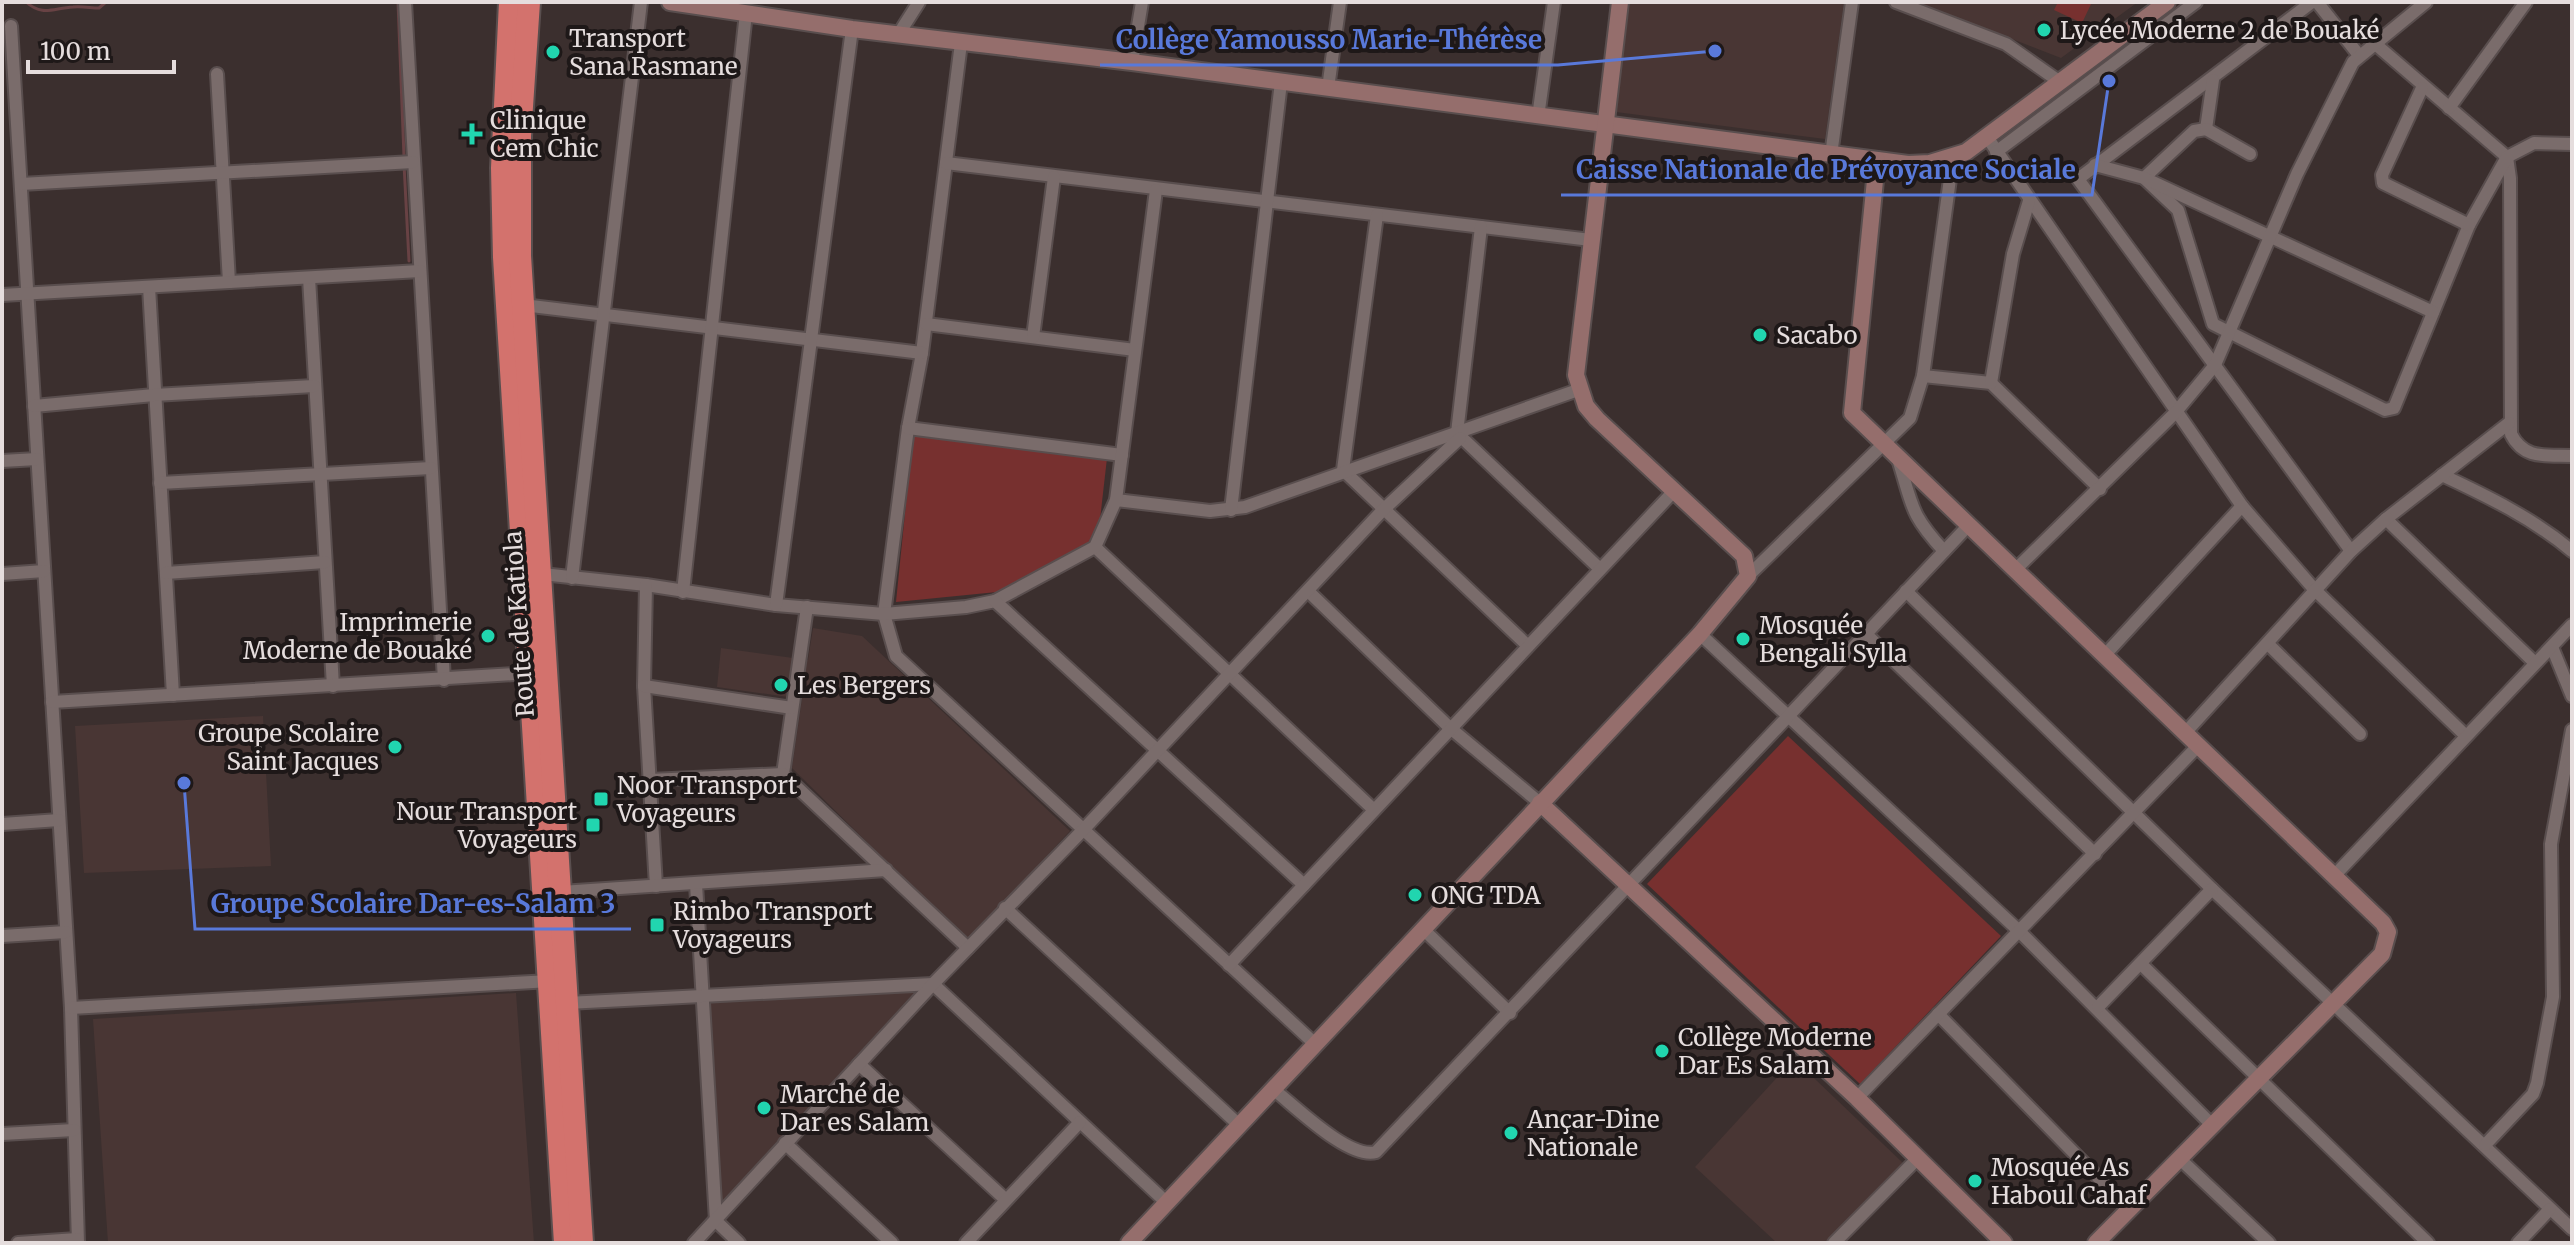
<svg xmlns="http://www.w3.org/2000/svg" width="2574" height="1245" viewBox="0 0 2574 1245" font-family="Merriweather,serif">
<style>
.built{fill:#493634}
.green{fill:#77302f}
.lines{fill:none;stroke-linecap:round;stroke-linejoin:round}
.stream{stroke:#684244;stroke-width:3}
.street-casing{stroke:#594e4e;stroke-width:16}
.secondary-casing{stroke:#594e4e;stroke-width:20}
.highway-casing{stroke:#594e4e;stroke-width:26}
.street{stroke:#7a6c6b;stroke-width:12}
.secondary{stroke:#956e6c;stroke-width:16}
.highway{stroke:#d3726d;stroke-width:22}
.poi-dot{fill:#21d5af;stroke:#1e1818;stroke-width:3}
.labels{text-anchor:middle;dominant-baseline:central;stroke-width:8;stroke-linejoin:round;paint-order:stroke}
.poi-label{font-size:24px;fill:#e5dddd;stroke:#1e1818;text-anchor:start}
.street-label{font-size:24px;fill:#e5dddd;stroke:#1e1818}
.leader{fill:none;stroke:#5979da;stroke-width:3}
.callout-dot{fill:#5979da;stroke:#1e1818;stroke-width:3}
.callout-label{font-size:26px;text-anchor:middle;font-weight:bold;fill:#5979da;stroke:#1e1818;stroke-width:8;stroke-linejoin:round;paint-order:stroke}
</style>
<rect width="100%" height="100%" fill="#3b2f2e"/>
<g class="built">
<polygon points="1630,2 1844,2 1825,139 1616,112"/>
<polygon points="1916,2 2138,2 2061,58"/>
<polygon points="813,628 862,636 1070,831 967,941 792,768 802,699 717,687 721,648 808,660"/>
<polygon points="263,716 271,866 84,873 75,726"/>
<polygon points="933,984 716,1221 702,994"/>
<polygon points="516,993 534,1243 108,1243 93,1019"/>
<polygon points="1794,1059 1904,1164 1826,1243 1777,1243 1695,1167"/>
</g>
<g class="green">
<polygon points="2058,2 2092,2 2082,23 2054,10"/>
<polygon points="913,434 1107,458 1096,555 997,592 896,602"/>
<polygon points="1788,736 2001,936 1860,1084 1647,884"/>
</g>
<g class="lines">
<g class="stream">
<path d="M 26,2 C 43,17 53,8 73,7 C 82,6 91,8 99,8 L 106,2"/>
<polyline points="398,2 404,157"/>
<polyline points="404,164 409,261"/>
</g>
<defs>
<g id="street">
<polyline points="405,2 444,680"/>
<polyline points="1896,2 2006,44 2060,82"/>
<polyline points="2312,2 2078,179 2351,551"/>
<polyline points="2317,2 2358,54"/>
<polyline points="11,26 71,1008 78,1243"/>
<polyline points="898,35 919,2"/>
<path d="M 2373,42 L 2507,157 L 2510,178 L 2511,434 C 2524,460 2546,455 2572,456"/>
<polyline points="961,43 922,353 908,428 884,614 896,656 1314,1043"/>
<polyline points="1132,62 1142,2"/>
<polyline points="217,74 229,282"/>
<polyline points="2213,80 2206,129 2194,131 2144,178 2178,210 2213,324 2385,410 2394,408 2469,225 2507,157 2534,143 2572,144"/>
<polyline points="1328,88 1340,2"/>
<polyline points="2422,88 2382,175 2383,183 2469,225"/>
<polyline points="2449,108 2526,2"/>
<polyline points="1538,117 1554,2"/>
<polyline points="2206,129 2250,154"/>
<polyline points="1987,137 2242,506 2314,589 2466,736"/>
<polyline points="1996,152 2196,2"/>
<polyline points="1831,155 1852,2"/>
<polyline points="946,163 1591,240"/>
<polyline points="2095,165 2144,178 2433,312"/>
<polyline points="21,184 413,162"/>
<polyline points="1377,215 1343,470 1528,646"/>
<polyline points="1481,227 1457,433 1600,569"/>
<polyline points="309,278 333,686"/>
<polyline points="149,287 173,695"/>
<polyline points="2,295 420,271"/>
<polyline points="523,305 922,353"/>
<polyline points="926,324 1135,350"/>
<polyline points="1033,337 1054,177"/>
<polyline points="1923,376 1991,383 2100,489"/>
<polyline points="1991,383 2013,254 2029,201"/>
<polyline points="34,406 154,395 314,386"/>
<polyline points="908,428 1122,455"/>
<path d="M 1898,459 C 1913,506 1909,513 1944,551"/>
<polyline points="2,461 37,459"/>
<path d="M 2442,475 C 2489,497 2532,518 2572,551"/>
<polyline points="160,483 431,468"/>
<polyline points="1116,500 1210,511 1245,507 1578,390"/>
<polyline points="1231,510 1281,82"/>
<polyline points="2386,519 2535,663"/>
<polyline points="1095,547 1374,810"/>
<polyline points="2014,571 2175,413 2215,365 2297,174 2353,62 2426,2"/>
<polyline points="166,573 325,562"/>
<polyline points="2,574 44,571"/>
<polyline points="542,574 646,585 776,605 884,614 966,607 995,601 1095,547 1116,500 1156,190"/>
<polyline points="1748,576 1910,418 1923,376 1953,157"/>
<polyline points="572,578 641,2"/>
<polyline points="646,585 644,686 656,886"/>
<polyline points="1308,591 1449,727 1540,803"/>
<polyline points="1906,591 2212,889 2572,1229"/>
<polyline points="683,592 746,13"/>
<polyline points="995,601 1304,885"/>
<polyline points="776,605 852,29"/>
<polyline points="807,607 783,774 968,948"/>
<polyline points="1865,633 2095,854"/>
<polyline points="1700,634 2018,930 2212,1125"/>
<polyline points="2268,644 2360,734"/>
<polyline points="2552,647 2572,696"/>
<polyline points="2104,656 2242,506"/>
<polyline points="644,686 792,708"/>
<polyline points="52,702 531,673"/>
<polyline points="2185,733 2351,551 2386,519 2509,423"/>
<polyline points="650,780 783,774"/>
<polyline points="2,824 59,820"/>
<polyline points="2334,876 2572,625"/>
<polyline points="696,884 716,1221 739,1243"/>
<polyline points="561,892 886,870"/>
<polyline points="1005,908 1239,1125"/>
<polyline points="1422,928 1510,1013"/>
<polyline points="2,936 66,932"/>
<polyline points="2141,964 2428,1243"/>
<polyline points="1229,965 1674,491"/>
<polyline points="567,1003 933,984 1167,1203"/>
<polyline points="2098,1007 2212,889"/>
<polyline points="71,1008 550,981"/>
<polyline points="1938,1014 2130,1210"/>
<polyline points="859,1064 1006,1200"/>
<path d="M 1273,1089 C 1295,1106 1349,1160 1376,1152 L 1968,526"/>
<polyline points="1857,1098 2198,746"/>
<polyline points="2,1134 74,1130"/>
<polyline points="785,1143 892,1243"/>
<polyline points="2485,1145 2533,1094 2537,1083 2553,997 2551,844 2572,730"/>
<polyline points="2180,1159 2269,1243"/>
<polyline points="18,1243 77,1239"/>
<polyline points="694,1243 933,984 1083,830 1382,511 1460,438"/>
<polyline points="966,1243 1080,1122"/>
<polyline points="1834,1243 1918,1158"/>
<polyline points="2518,1243 2550,1209"/>
</g>
<g id="secondary">
<polyline points="670,2 852,29 1132,62 1908,164 1930,163 1966,152 2167,2"/>
<polyline points="1877,160 1852,413 2383,923 2388,932 2382,954 2096,1243"/>
<polyline points="1540,803 1857,1098 2004,1243"/>
<polyline points="1129,1243 1700,634 1748,576 1744,556 1597,419 1586,406 1576,375 1620,2"/>
</g>
<g id="highway">
<polyline points="510,2 502,168 504,257 565,1243"/>
<polyline points="529,2 520,136 520,256 582,1243"/>
</g>
</defs>
<use href="#street" class="street-casing"/>
<use href="#secondary" class="secondary-casing"/>
<use href="#highway" class="highway-casing"/>
<use href="#street" class="street"/>
<use href="#secondary" class="secondary"/>
<use href="#highway" class="highway"/>
</g>
<g class="poi-dot">
<circle cx="2044" cy="30" r="8"/>
<circle cx="553" cy="52" r="8"/>
<path d="M468 122h8v8h8v8h-8v8h-8v-8h-8v-8h8z"/>
<circle cx="1760" cy="335" r="8"/>
<circle cx="488" cy="636" r="8"/>
<circle cx="1743" cy="639" r="8"/>
<circle cx="781" cy="685" r="8"/>
<circle cx="395" cy="747" r="8"/>
<rect x="593" y="791" width="16" height="16" rx="4"/>
<rect x="585" y="817" width="16" height="16" rx="4"/>
<circle cx="1415" cy="895" r="8"/>
<rect x="649" y="917" width="16" height="16" rx="4"/>
<circle cx="1662" cy="1051" r="8"/>
<circle cx="764" cy="1108" r="8"/>
<circle cx="1511" cy="1133" r="8"/>
<circle cx="1975" cy="1181" r="8"/>
</g>
<g class="labels">
<g class="poi-label">
<text x="2060" y="30">Lycée Moderne 2 de Bouaké</text>
<text x="569" y="38">Transport<tspan x="569" dy="28">Sana Rasmane</tspan></text>
<text x="490" y="120">Clinique<tspan x="490" dy="28">Cem Chic</tspan></text>
<text x="1776" y="335">Sacabo</text>
<text x="472" y="622" text-anchor="end">Imprimerie<tspan x="472" dy="28">Moderne de Bouaké</tspan></text>
<text x="1759" y="625">Mosquée<tspan x="1759" dy="28">Bengali Sylla</tspan></text>
<text x="797" y="685">Les Bergers</text>
<text x="379" y="733" text-anchor="end">Groupe Scolaire<tspan x="379" dy="28">Saint Jacques</tspan></text>
<text x="617" y="785">Noor Transport<tspan x="617" dy="28">Voyageurs</tspan></text>
<text x="577" y="811" text-anchor="end">Nour Transport<tspan x="577" dy="28">Voyageurs</tspan></text>
<text x="1431" y="895">ONG TDA</text>
<text x="673" y="911">Rimbo Transport<tspan x="673" dy="28">Voyageurs</tspan></text>
<text x="1678" y="1037">Collège Moderne<tspan x="1678" dy="28">Dar Es Salam</tspan></text>
<text x="780" y="1094">Marché de<tspan x="780" dy="28">Dar es Salam</tspan></text>
<text x="1527" y="1119">Ançar-Dine<tspan x="1527" dy="28">Nationale</tspan></text>
<text x="1991" y="1167">Mosquée As<tspan x="1991" dy="28">Haboul Cahaf</tspan></text>
</g>
<g class="street-label">
<text transform="translate(519 624) rotate(-94)">Route de Katiola</text>
</g>
</g>
<path class="leader" d="M1715 51L1558 65H1100M2109 81L2092 195H1561M184 783L195 929H631"/>
<g class="callout-dot">
<circle cx="1715" cy="51" r="8"/>
<circle cx="2109" cy="81" r="8"/>
<circle cx="184" cy="783" r="8"/>
</g>
<g class="callout-label">
<text x="1329" y="49">Collège Yamousso Marie-Thérèse</text>
<text x="1826" y="179">Caisse Nationale de Prévoyance Sociale</text>
<text x="413" y="913">Groupe Scolaire Dar-es-Salam 3</text>
</g>
<rect width="2574" height="1245" fill="none" stroke="#e5dddd" stroke-width="8"/>
<path d="M28 60v12h146v-12" fill="none" stroke="#e5dddd" stroke-width="4"/>
<text x="40" y="60" font-size="24" fill="#e5dddd" stroke="#1e1818" stroke-width="6" paint-order="stroke">100 m</text>
</svg>
